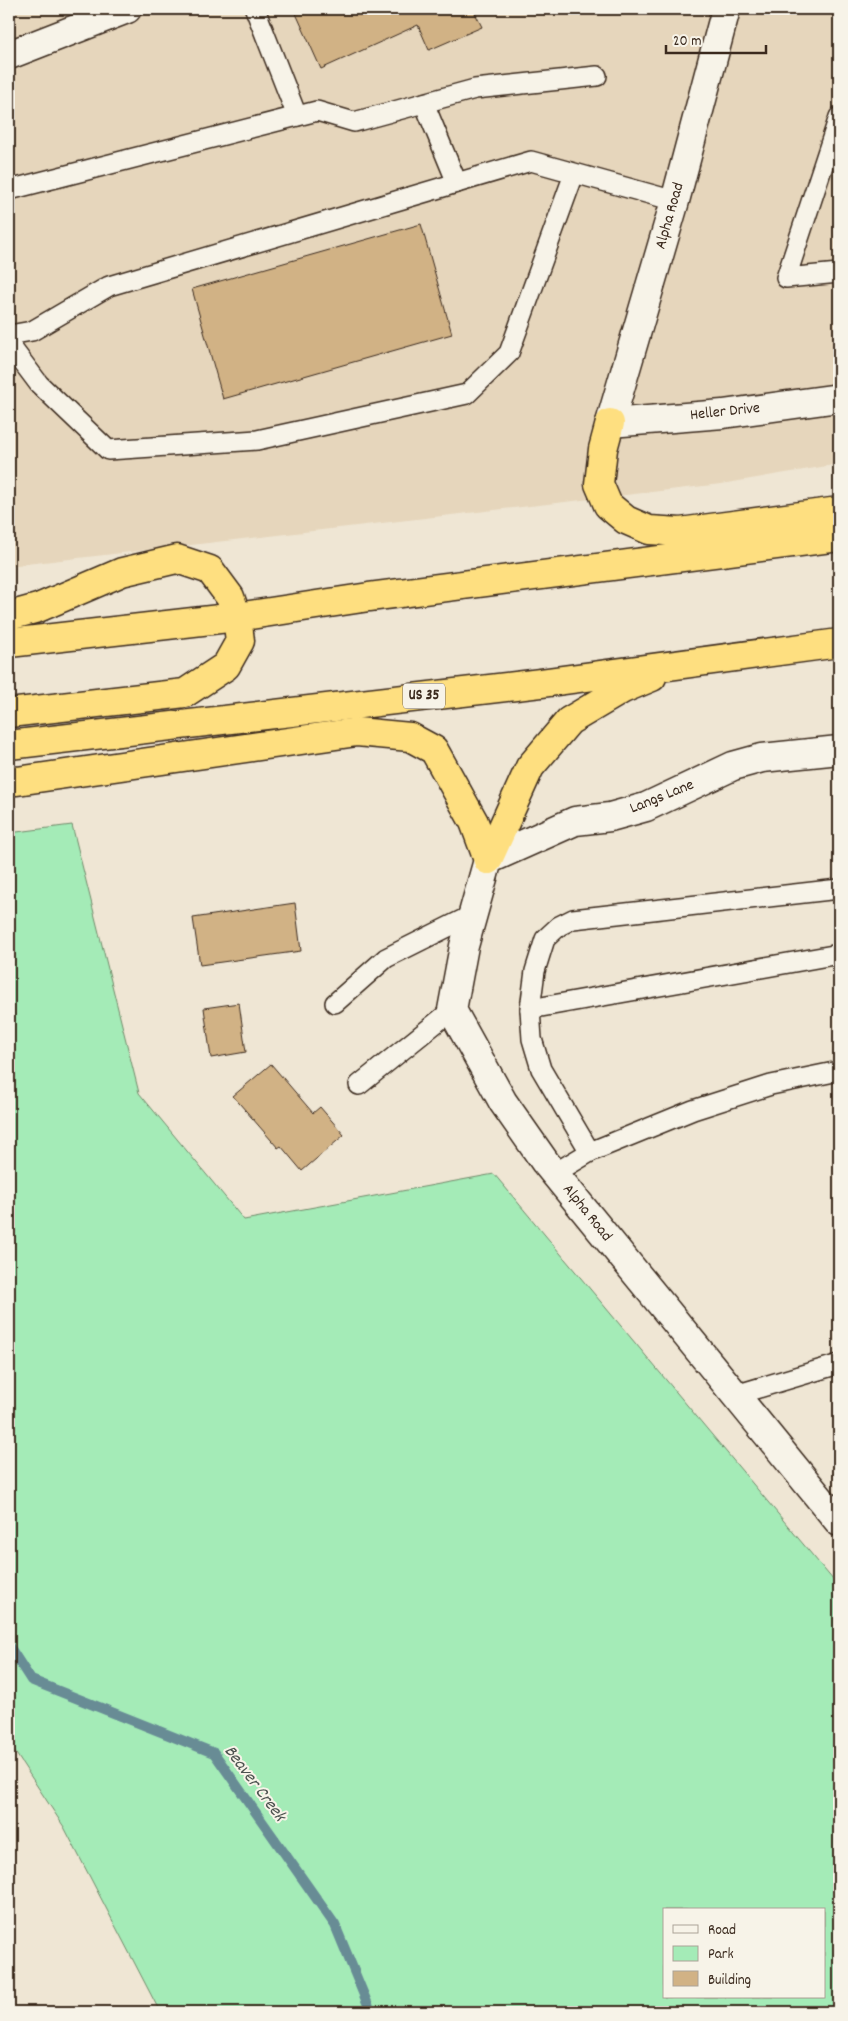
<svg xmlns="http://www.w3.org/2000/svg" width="848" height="2021" viewBox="0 0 848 2021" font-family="Dekko,sans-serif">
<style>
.built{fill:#e6d6bc}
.green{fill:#a4ebb7;stroke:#708a6a;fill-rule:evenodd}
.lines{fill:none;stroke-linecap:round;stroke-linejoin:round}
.stream{stroke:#678c95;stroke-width:10}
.building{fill:#d1b285;stroke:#3b2a1e}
.service-casing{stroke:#3b2a1e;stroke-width:22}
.minor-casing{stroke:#3b2a1e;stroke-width:31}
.tertiary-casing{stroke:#3b2a1e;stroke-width:31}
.trunk-casing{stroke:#3b2a1e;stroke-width:31}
.service{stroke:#f7f3e8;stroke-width:19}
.minor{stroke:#f7f3e8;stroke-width:28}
.tertiary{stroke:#f7f3e8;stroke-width:28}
.trunk{stroke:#fedf80;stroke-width:28}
.labels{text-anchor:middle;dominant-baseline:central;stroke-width:4;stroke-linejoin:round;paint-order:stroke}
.shield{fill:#f7f3e8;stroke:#73665b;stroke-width:1}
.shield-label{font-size:15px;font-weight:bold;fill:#3b2a1e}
.street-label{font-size:16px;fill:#3b2a1e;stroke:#f7f3e8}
.water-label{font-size:18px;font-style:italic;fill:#4d5350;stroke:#f7f3e8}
</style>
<rect width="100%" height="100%" fill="#efe6d4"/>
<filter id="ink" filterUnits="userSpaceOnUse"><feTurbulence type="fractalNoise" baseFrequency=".02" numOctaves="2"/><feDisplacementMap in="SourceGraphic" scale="10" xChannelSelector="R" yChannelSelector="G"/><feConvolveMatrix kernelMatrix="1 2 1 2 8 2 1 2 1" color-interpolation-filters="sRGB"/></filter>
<g filter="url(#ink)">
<polygon class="built" points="9,9 839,9 839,464 721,484 9,566"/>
<path class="green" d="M 72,825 L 139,1093 L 244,1220 L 494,1174 L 839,1587 L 839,2012 L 160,2012 L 64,1827 L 9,1743 L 9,833 ZM 664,1910 L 824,1910 L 824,1997 L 664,1997 Z"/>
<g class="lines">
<polyline class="stream" points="9,1646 31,1680 214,1753 335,1925 371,2012"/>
</g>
<g class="building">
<polygon points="294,9 473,9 482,27 429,50 418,25 321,69"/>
<polygon points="421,224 452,334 223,399 192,289"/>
<polygon points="295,903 301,951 200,965 193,918"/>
<polygon points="239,1003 246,1052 211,1058 204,1008"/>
<polygon points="271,1064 313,1113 320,1107 344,1135 302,1171 281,1146 278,1148 233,1096"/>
</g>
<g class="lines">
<defs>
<g id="service">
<polyline points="255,9 297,116"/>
<polyline points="424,103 457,183"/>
<polyline points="839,117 786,278 839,273"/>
<polyline points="9,190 317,111 354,122 475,89 597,76"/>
<polyline points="9,335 32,331 109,286 531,161 675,201"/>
<polyline points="9,344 39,384 108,450 257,440 467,394 509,353 574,174"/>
<polyline points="335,1003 386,958 472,915"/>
<polyline points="530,1009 839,954"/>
<polyline points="359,1085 452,1010"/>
<polyline points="590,1152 541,1069 532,1039 530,1009 535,971 545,939 559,926 573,919 839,889"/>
<polyline points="555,1173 590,1152 693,1110 771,1085 839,1071"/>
<polyline points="735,1395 839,1364"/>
</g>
<g id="minor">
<polyline points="9,55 127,9"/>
<polyline points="839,750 762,758 733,766 646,807 610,817 575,821 488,860 464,946 452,1010 503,1102 545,1162 839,1522"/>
</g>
<polyline id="tertiary" points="726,9 675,201 610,423 723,414 839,398"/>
<g id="trunk">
<polyline points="610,423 603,449 599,484 608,505 626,520 649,530 680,532 839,511"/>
<polyline points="9,616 38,608 122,572 177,559 210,570 230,597 237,617 240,641 226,666 185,693 9,713"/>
<polyline points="9,643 237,617 369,597 839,537"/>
<polyline points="9,745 541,683 839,643"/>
<polyline points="9,780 17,781 357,732 410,737 434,750 474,822 488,860"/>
<polyline points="488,860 530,767 569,721 623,689 652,677"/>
</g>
</defs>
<use href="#service" class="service-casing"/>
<use href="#minor" class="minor-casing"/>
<use href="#tertiary" class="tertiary-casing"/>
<use href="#trunk" class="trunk-casing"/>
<use href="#service" class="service"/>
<use href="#minor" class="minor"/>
<use href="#tertiary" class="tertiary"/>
<use href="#trunk" class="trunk"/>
</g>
</g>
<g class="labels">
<rect class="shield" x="403" y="683.5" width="42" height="25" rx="4"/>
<g class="shield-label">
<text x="424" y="696">US 35</text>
</g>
<g class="street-label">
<text transform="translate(670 216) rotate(-74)">Alpha Road</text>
<text transform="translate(725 412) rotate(-6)">Heller Drive</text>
<text transform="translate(662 797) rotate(-22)">Langs Lane</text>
<text transform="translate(587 1213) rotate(51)">Alpha Road</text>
</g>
<g class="water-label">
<text transform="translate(254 1784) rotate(53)">Beaver Creek</text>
</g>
</g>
<rect width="848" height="2021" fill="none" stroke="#f7f3e8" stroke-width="30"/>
<rect x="15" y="15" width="818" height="1991" fill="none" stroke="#3b2a1e" stroke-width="2" filter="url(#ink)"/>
<rect x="663" y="1908" width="162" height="90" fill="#f7f3e8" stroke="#aca397"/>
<rect x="673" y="1925" width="25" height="8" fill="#f7f3e8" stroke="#aca397"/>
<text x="708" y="1934" font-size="15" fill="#3b2a1e">Road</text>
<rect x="673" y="1946" width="25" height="15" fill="#a4ebb7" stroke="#aca397"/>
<text x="708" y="1958" font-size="15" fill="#3b2a1e">Park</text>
<rect x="673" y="1971" width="25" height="15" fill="#d1b285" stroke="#aca397"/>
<text x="708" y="1984" font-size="15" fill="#3b2a1e">Building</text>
<path d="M666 45v8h100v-8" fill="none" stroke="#3b2a1e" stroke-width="2.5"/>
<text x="673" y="45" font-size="15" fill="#3b2a1e" stroke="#f7f3e8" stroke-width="4" paint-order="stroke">20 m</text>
</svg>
